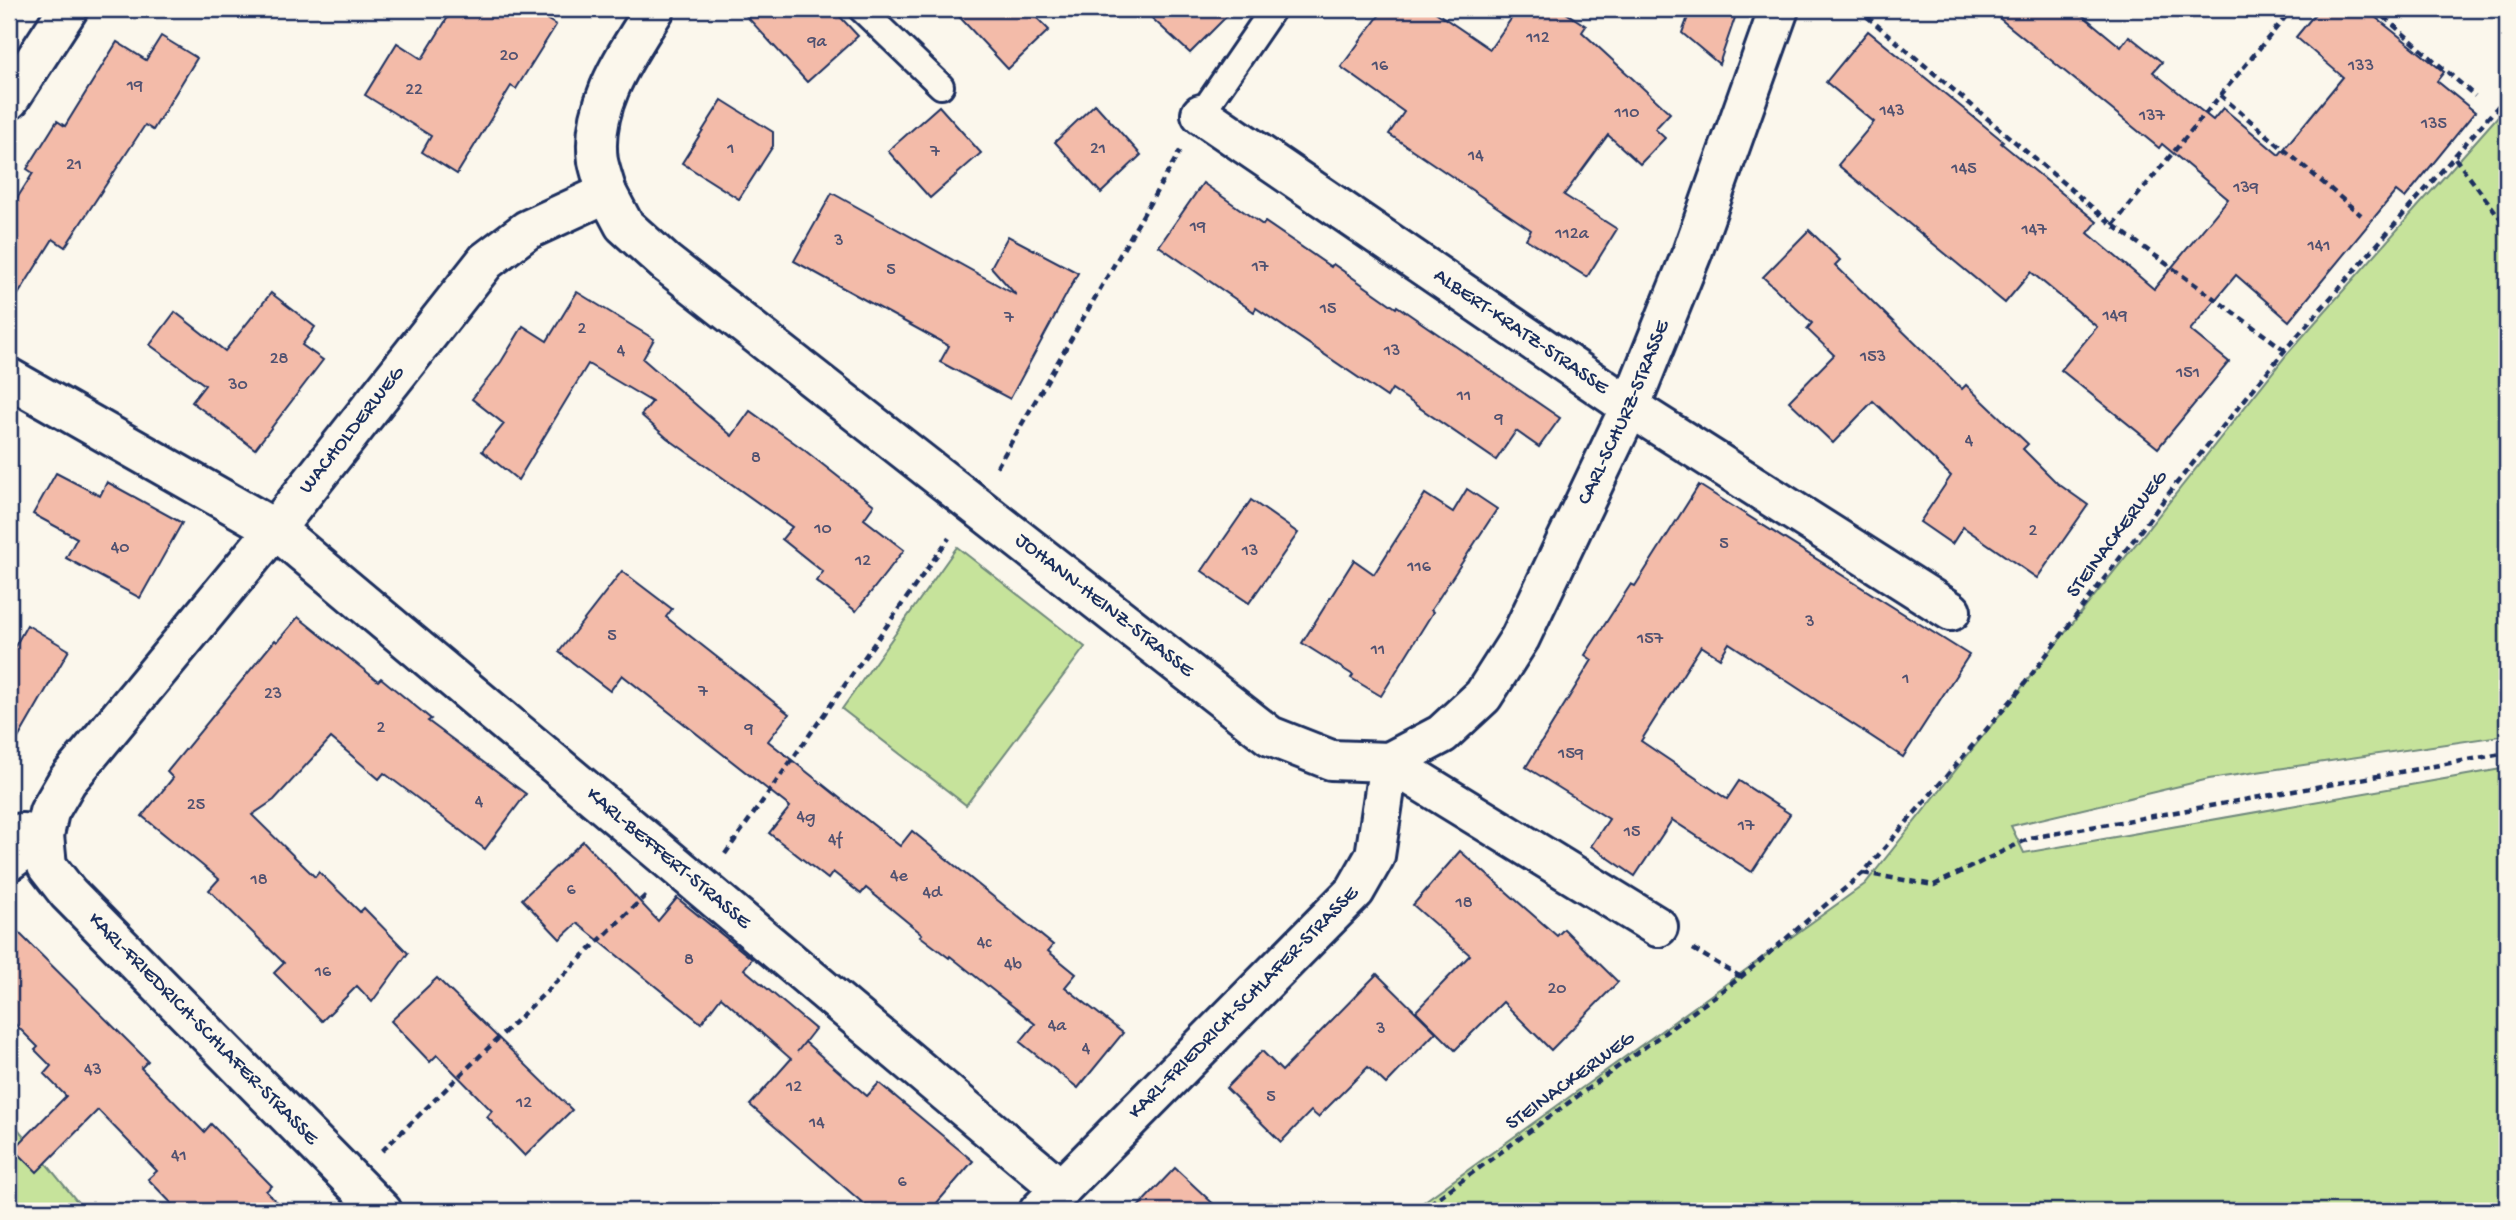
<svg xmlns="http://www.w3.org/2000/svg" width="2516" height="1220" viewBox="0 0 2516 1220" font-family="'Gochi Hand',sans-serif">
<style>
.green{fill:#c6e39b;stroke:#70897c;stroke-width:2}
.building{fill:#f3bba9;stroke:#1b2f5e;stroke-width:2}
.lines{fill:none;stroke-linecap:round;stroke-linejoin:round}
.service-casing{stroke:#1b2f5e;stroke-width:30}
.minor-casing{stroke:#1b2f5e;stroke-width:44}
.path{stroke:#1b2f5e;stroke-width:4.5;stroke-dasharray:7 5;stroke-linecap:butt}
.service{stroke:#fbf7ec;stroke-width:24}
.minor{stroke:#fbf7ec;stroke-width:38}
.labels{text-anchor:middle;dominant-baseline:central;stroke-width:5;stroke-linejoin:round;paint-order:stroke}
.number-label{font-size:18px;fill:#515271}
.street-label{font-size:21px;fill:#1b2f5e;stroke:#fbf7ec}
</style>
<rect width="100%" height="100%" fill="#fbf7ec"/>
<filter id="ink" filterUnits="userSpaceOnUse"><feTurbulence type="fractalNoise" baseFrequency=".0143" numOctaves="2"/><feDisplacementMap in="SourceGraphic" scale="14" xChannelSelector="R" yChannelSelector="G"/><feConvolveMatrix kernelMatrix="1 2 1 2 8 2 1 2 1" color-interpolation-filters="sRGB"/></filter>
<g filter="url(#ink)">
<g class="green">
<polygon points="2507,106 2507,735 2209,779 2011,826 2024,853 2507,768 2507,1211 1411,1211 1865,884 2288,353"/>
<polygon points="957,547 1085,647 966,805 842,709"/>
<polygon points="9,1118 85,1211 9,1211"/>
</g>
<g class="building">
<polygon points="453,9 530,9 556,25 516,89 511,86 457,174 422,152 431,136 365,95 397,43 422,59"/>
<polygon points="740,9 833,9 858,36 807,82"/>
<polygon points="952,9 1028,9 1049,30 1008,69"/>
<polygon points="1142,9 1234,9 1190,53"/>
<polygon points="1384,9 1431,9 1490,49 1518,9 1560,9 1586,26 1582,32 1670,113 1655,129 1665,138 1640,164 1608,135 1564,195 1617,229 1587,277 1526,239 1531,230 1389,134 1404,112 1341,67"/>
<polygon points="1691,9 1738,9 1719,64 1682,33"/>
<polygon points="1988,9 2075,9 2121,47 2129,36 2162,62 2153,72 2213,120 2223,108 2279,155 2343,77 2296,37 2319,9 2365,9 2444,72 2437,81 2475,112 2405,198 2396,191 2289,321 2236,275 2190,330 2229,362 2158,448 2061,370 2097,327 2031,272 2005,303 1838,165 1874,122 1826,82 1868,31 2003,141 2001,143 2097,222 2088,233 2154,289 2228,199 2162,144 2159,148"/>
<polygon points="161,36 197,58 153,130 145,125 65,247 53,239 9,309 9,211 33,173 27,169 57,121 65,126 117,42 146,60"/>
<polygon points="722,100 773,132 773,146 739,199 682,163"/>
<polygon points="1095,104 1141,155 1101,193 1055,142"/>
<polygon points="939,106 981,153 930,198 888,151"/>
<polygon points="1203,183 1263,225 1265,222 1331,267 1333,264 1396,308 1397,306 1560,418 1539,447 1516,431 1496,460 1392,389 1387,397 1256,308 1254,312 1159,246"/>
<polygon points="832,193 1016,295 991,267 1008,236 1078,273 1010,399 940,362 949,346 794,261"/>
<polygon points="1809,230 1840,260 1835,265 1962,389 1966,385 2028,444 2023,449 2057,483 2088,505 2037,578 1963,527 1952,544 1920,522 1951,476 1873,401 1833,443 1789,401 1834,355 1807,329 1812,323 1763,277"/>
<polygon points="577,292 654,339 643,359 732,436 750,411 803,449 874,505 864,519 904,550 856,611 816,581 823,572 782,539 792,527 667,438 641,415 652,402 588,364 518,480 482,451 504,424 472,399 501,362 523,326 547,341"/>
<polygon points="271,293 315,327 302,345 323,360 255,449 192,402 205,385 150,345 175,312 225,351"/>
<polygon points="56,473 100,496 107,482 182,523 140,598 66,558 77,538 33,514"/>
<polygon points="1699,485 1969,655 1903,757 1729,643 1720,658 1701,646 1641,741 1727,799 1739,781 1790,814 1752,872 1672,820 1635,876 1591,846 1609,819 1526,767 1592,660 1585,655 1631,584 1635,586"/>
<polygon points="1467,489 1497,509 1431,610 1433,612 1381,696 1351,678 1353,675 1302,643 1354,560 1374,574 1425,494 1453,512"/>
<polygon points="1251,500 1298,533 1249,603 1202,571"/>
<polygon points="622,571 672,609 666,617 789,714 768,741 900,846 912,831 1053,945 1048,951 1076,974 1065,987 1123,1033 1078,1088 1020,1042 1035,1024 950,956 949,958 920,936 922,934 866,888 861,894 833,872 828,879 769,833 790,807 622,675 610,691 559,652"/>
<polygon points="298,617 378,681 381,678 431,719 428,721 526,794 485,849 384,773 379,779 331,738 274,800 252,815 315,877 319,872 360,912 364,908 408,953 372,1002 357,986 322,1021 274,973 284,963 209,890 219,879 142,816 173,778 167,772 275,640 277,642"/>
<polygon points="27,625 69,650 9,754 9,657"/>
<polygon points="583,841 658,921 677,898 752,959 744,969 815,1029 797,1052 805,1042 867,1096 879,1083 973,1161 930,1211 872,1211 750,1105 791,1059 721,997 701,1023 577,923 560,939 522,899"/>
<polygon points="1460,851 1557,936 1564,929 1618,982 1551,1050 1503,1002 1455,1050 1416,1011 1470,955 1413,905"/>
<polygon points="9,923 148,1061 141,1068 204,1132 211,1124 272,1186 266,1191 285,1211 179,1211 148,1179 157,1171 98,1110 37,1172 14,1149 66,1096 44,1074 51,1066 35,1050 38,1047 9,1018"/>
<polygon points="1377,974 1436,1032 1386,1084 1368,1067 1318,1117 1311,1111 1281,1142 1226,1088 1262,1051 1282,1071"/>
<polygon points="437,978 572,1110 525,1156 487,1117 492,1111 437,1055 430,1062 391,1021"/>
<polygon points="1175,1168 1221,1211 1134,1211"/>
</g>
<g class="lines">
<defs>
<g id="service">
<polyline points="861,9 941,86"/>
<polyline points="1201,114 1273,9"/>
</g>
<g id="minor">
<polyline points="9,100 68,9"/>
<path id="s1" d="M 1201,114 L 1630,407 L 1951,611"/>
<path id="s2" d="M 607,193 L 624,225 L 666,263 L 1270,736 L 1331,760 L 1389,762 L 1658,927"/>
<path id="s3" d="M 9,378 L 275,529 L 1061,1189"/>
<path id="s4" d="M 21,833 L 44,835 L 47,866 L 68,893 L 382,1211"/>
<path id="s5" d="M 9,861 L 44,835 L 49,812 L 67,781 L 275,529 L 486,261 L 527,230 L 607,193 C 604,182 600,171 598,161 C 590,104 627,54 655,9"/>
<path id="s6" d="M 1039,1211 L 1355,891 L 1375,856 L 1389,762 L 1442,734 L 1483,696 L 1520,638 L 1630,407 L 1692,253 L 1779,9"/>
</g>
</defs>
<use href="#service" class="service-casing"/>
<use href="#minor" class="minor-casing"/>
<g class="path">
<polyline points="1858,9 2113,225 2285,350"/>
<polyline points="2085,9 2094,16"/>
<polyline points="2375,9 2475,96"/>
<polyline points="2220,95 2361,215"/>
<polyline points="2455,158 2507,227"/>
<polyline points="2113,225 2292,9"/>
<polyline points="997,467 1180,151"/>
<polyline points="725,854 949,538"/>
<polyline points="1863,873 1934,885 2030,838 2507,753"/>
<polyline points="1693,949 1741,977"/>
<polyline points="382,1151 647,894"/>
<polyline points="1420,1211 1741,977 1863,873 2016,695 2176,484 2285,350 2507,96"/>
</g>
<use href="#service" class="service"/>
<use href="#minor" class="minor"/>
</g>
</g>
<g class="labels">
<g class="number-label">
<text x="1538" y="38">112</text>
<text x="817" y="42">9a</text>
<text x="509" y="56">20</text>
<text x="1380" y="66">16</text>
<text x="2361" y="66">133</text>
<text x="135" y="86">19</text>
<text x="414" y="90">22</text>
<text x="1892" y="111">143</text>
<text x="1627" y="113">110</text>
<text x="2152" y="116">137</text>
<text x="2434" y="124">135</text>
<text x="731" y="149">1</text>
<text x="1098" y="149">21</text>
<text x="935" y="152">7</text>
<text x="1476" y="156">14</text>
<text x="74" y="165">21</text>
<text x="1964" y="169">145</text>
<text x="2246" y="188">139</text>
<text x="1198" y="227">19</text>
<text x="2034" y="230">147</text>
<text x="1572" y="234">112a</text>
<text x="839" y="241">3</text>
<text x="2319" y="246">141</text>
<text x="1260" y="267">17</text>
<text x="891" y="270">5</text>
<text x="1328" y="309">15</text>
<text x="2115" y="316">149</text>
<text x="1009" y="318">7</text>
<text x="582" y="329">2</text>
<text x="621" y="351">4</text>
<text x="1392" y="351">13</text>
<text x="1873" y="357">153</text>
<text x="279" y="359">28</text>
<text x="2188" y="373">151</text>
<text x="238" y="385">30</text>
<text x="1464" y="396">11</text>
<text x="1499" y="419">9</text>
<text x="1969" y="441">4</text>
<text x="756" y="458">8</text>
<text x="823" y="529">10</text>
<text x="2033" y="531">2</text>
<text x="1724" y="544">5</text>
<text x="120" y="548">40</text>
<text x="1250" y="551">13</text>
<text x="863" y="561">12</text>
<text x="1419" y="567">116</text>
<text x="1810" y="622">3</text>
<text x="612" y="636">5</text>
<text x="1650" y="639">157</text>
<text x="1378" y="650">11</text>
<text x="1906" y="679">1</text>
<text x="703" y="692">7</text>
<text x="273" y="694">23</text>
<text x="381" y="728">2</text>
<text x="749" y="729">9</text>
<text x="1571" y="754">159</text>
<text x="479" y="802">4</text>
<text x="196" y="805">25</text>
<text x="806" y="817">4g</text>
<text x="1746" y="826">17</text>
<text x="1632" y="832">15</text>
<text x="835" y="840">4f</text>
<text x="899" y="876">4e</text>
<text x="259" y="880">18</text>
<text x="571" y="890">6</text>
<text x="932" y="893">4d</text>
<text x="1464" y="903">18</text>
<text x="984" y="943">4c</text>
<text x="689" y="960">8</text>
<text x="1013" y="965">4b</text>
<text x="323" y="972">16</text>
<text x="1557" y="989">20</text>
<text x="1057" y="1026">4a</text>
<text x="1381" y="1029">3</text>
<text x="1086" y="1049">4</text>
<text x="93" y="1070">43</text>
<text x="794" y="1087">12</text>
<text x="1271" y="1097">5</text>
<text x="524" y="1103">12</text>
<text x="817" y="1123">14</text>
<text x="179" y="1156">41</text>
<text x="902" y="1182">6</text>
</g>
<g class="street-label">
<text stroke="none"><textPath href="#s1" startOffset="387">ALBERT-KRATZ-STRASSE</textPath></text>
<text stroke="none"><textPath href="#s6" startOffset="1018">CARL-SCHURZ-STRASSE</textPath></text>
<text stroke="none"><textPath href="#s5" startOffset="555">WACHOLDERWEG</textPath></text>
<text transform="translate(2118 535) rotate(-53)">STEINACKERWEG</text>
<text stroke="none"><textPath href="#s2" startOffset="649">JOHANN-HEINZ-STRASSE</textPath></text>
<text stroke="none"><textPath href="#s3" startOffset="819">KARL-BEFFERT-STRASSE</textPath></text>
<text stroke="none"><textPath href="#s6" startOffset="292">KARL-FRIEDRICH-SCHLAFER-STRASSE</textPath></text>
<text stroke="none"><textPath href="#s4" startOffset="280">KARL-FRIEDRICH-SCHLAFER-STRASSE</textPath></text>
<text transform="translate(1571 1082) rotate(-36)">STEINACKERWEG</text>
</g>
</g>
<rect width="2516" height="1220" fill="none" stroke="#fbf7ec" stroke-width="35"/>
<rect x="18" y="18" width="2481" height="1185" fill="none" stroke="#1b2f5e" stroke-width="2.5" filter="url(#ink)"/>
</svg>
